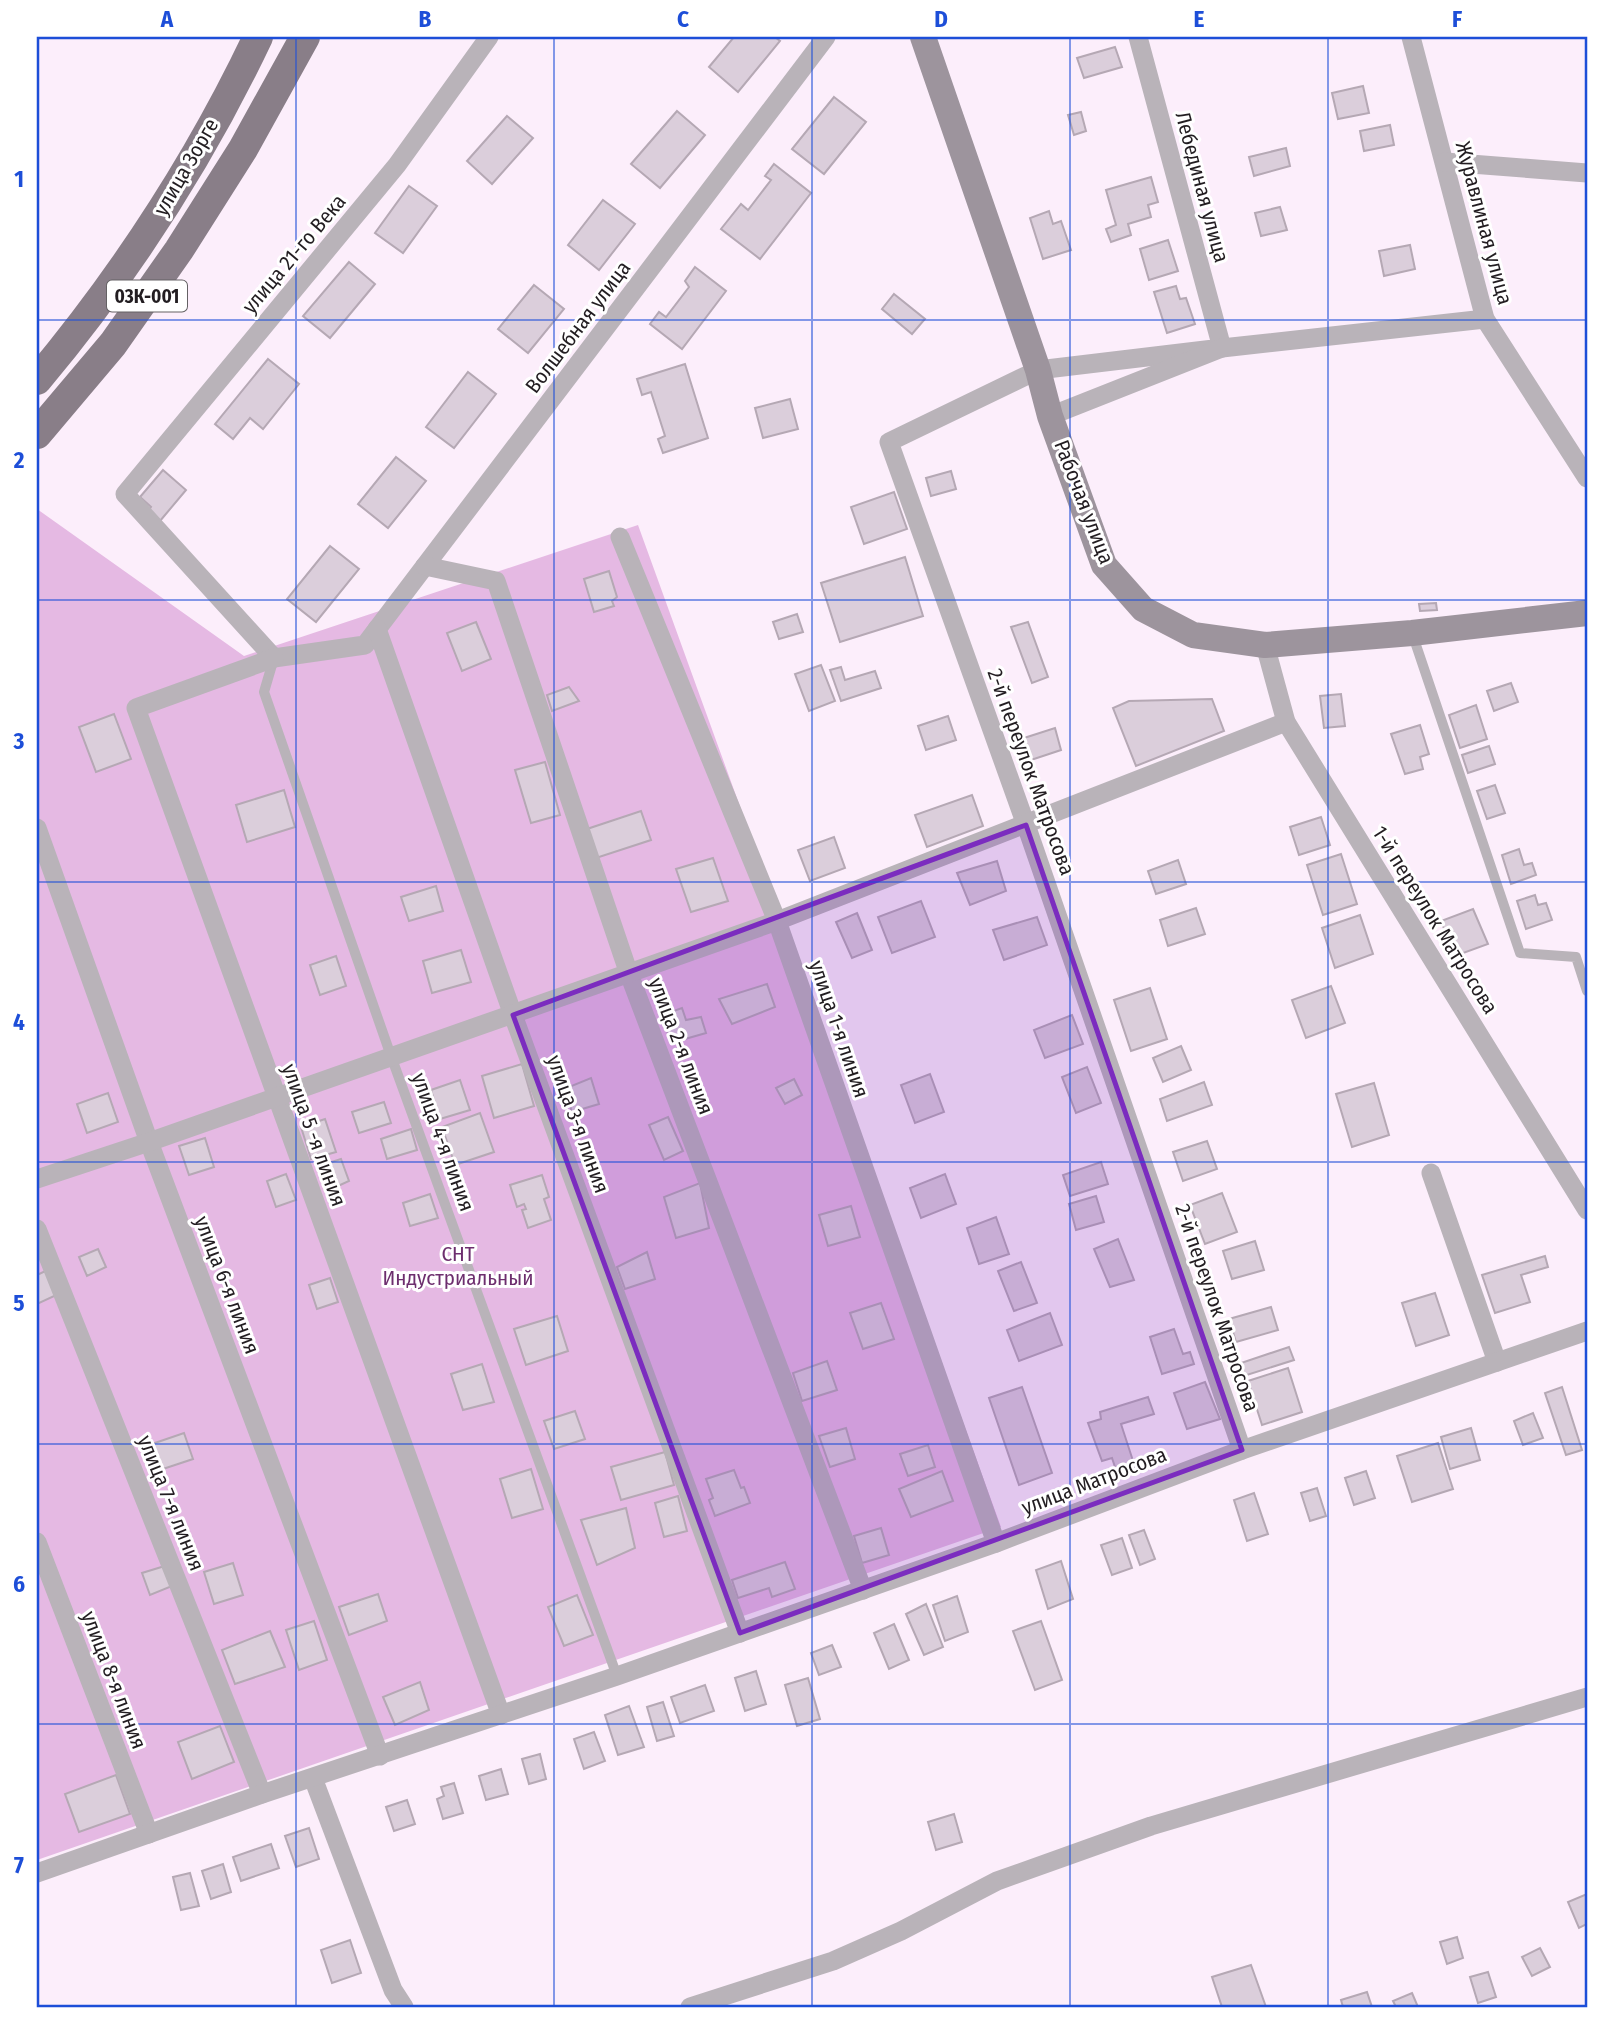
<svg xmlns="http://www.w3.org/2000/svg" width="1624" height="2044" viewBox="0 0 1624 2044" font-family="'Fira Sans Condensed',sans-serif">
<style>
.green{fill:#e5b9e3}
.building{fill:#dbcedb;stroke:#b5a8b4;stroke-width:2}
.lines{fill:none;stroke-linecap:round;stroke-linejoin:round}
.service{stroke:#b9b3b9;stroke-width:10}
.minor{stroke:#b9b3b9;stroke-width:19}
.secondary{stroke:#9d949d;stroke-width:26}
.primary{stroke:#897e88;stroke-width:30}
.marked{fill:#7b2cbf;fill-opacity:0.2;stroke:#7b2cbf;stroke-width:5;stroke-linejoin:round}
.grid{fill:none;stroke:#1d4ed8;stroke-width:2;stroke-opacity:0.55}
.labels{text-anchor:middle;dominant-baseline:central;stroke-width:6;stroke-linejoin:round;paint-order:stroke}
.shield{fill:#fff;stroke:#646164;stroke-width:2}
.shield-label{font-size:19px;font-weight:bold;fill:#221d21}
.street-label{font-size:21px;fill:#221d21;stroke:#fff}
.park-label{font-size:21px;fill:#6d2e6e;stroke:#fff}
.neatline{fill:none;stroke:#1d4ed8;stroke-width:2.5}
.grid-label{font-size:23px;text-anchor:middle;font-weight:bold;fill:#1d4ed8}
</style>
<rect width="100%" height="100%" fill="#fceefb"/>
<polygon class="green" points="37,509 244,656 638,525 1001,1527 37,1860"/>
<g class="building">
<polygon points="734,37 775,37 780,41 738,92 709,67"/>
<polygon points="1115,47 1122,67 1084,78 1077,58"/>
<polygon points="1363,86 1369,113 1338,119 1332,93"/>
<polygon points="834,97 866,122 824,174 792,149"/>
<polygon points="677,111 705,135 660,188 631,164"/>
<polygon points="1081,112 1086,131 1074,135 1068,115"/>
<polygon points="507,116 533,138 492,184 467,161"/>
<polygon points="1390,125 1394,145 1364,151 1360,131"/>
<polygon points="1286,148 1290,166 1254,176 1249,157"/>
<polygon points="774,164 811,193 760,259 721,229 741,204 748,210 771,180 765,176"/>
<polygon points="1151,177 1158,202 1148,205 1151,217 1128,224 1131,235 1111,242 1106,229 1116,225 1106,190"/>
<polygon points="409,186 437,206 403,253 375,233"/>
<polygon points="603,200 635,224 599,270 568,245"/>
<polygon points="1280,207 1287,230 1261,236 1255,213"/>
<polygon points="1049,211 1053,224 1061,221 1071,250 1043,259 1030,218"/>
<polygon points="1168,240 1178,271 1149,280 1140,249"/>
<polygon points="1410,245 1415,269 1384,276 1379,251"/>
<polygon points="349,262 375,284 330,338 303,316"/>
<polygon points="695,267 726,291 682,349 650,324 659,312 666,317 689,287 685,281"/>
<polygon points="534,285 564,309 528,353 498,329"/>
<polygon points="1176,286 1180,299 1186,298 1195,324 1167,333 1154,292"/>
<polygon points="894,294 925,319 912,334 882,309"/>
<polygon points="268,359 299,384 263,429 250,418 233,439 215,424"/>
<polygon points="685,364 708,438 663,453 658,439 665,436 651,392 642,395 637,379"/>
<polygon points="468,372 496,394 454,448 426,427"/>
<polygon points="790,399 798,429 763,438 755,408"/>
<polygon points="396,457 426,481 388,528 358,504"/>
<polygon points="163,470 186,490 160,521 148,511 151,507 140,497"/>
<polygon points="951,471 956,489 931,496 926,478"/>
<polygon points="894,492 907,529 864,544 851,507"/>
<polygon points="330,546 359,569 316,622 287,599"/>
<polygon points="905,557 923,616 840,642 821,583"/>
<polygon points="609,571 617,597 612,601 614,606 594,612 584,579"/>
<polygon points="1436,603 1437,610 1420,611 1419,604"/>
<polygon points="797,614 803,632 779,639 773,622"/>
<polygon points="476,622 491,659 462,671 447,633"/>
<polygon points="1028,622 1048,677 1032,683 1011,627"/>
<polygon points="821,665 835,701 809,711 795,674"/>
<polygon points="841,667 845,680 875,671 881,688 841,701 830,670"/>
<polygon points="1511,683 1518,702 1494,711 1487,691"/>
<polygon points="569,687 579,701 552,711 547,695"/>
<polygon points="1341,694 1345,726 1324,728 1320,696"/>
<polygon points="1212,699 1224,731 1136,766 1113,708 1129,701"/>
<polygon points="1476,705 1487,739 1460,748 1449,715"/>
<polygon points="114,714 131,759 96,772 79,727"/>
<polygon points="948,716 956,740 926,750 918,726"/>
<polygon points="1420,725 1429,754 1420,757 1423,769 1405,774 1391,734"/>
<polygon points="1055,728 1061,750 1028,761 1021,739"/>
<polygon points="1489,746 1495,764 1468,773 1462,755"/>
<polygon points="545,762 560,815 531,823 515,770"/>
<polygon points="1495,785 1505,813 1487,819 1477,791"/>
<polygon points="284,790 295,827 247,842 236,805"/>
<polygon points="972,795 983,826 927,847 915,815"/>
<polygon points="641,811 651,840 596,858 587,829"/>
<polygon points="1321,817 1330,845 1299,855 1290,827"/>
<polygon points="834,837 845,868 810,881 798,850"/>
<polygon points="1519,849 1524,865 1532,863 1536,875 1511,884 1502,855"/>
<polygon points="1341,854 1357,904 1323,915 1307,865"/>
<polygon points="713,858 728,901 691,912 676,869"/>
<polygon points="1178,860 1186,884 1156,894 1148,871"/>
<polygon points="997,861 1006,891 970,905 957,873"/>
<polygon points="436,886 443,911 409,921 401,897"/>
<polygon points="1535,895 1538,905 1546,903 1552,920 1526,929 1517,901"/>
<polygon points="921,901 935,937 892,953 878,917"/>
<polygon points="1196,908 1205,934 1168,946 1160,920"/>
<polygon points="1473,909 1488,944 1455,956 1441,921"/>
<polygon points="857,913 872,950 852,958 836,922"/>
<polygon points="1360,915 1373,954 1335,968 1322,928"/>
<polygon points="1037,917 1047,945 1004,960 993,930"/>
<polygon points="461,950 471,982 432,993 423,961"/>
<polygon points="336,956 346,986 320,995 310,965"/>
<polygon points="767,984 775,1007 732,1024 719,999"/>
<polygon points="1331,986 1345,1023 1306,1038 1292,1000"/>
<polygon points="1150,988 1167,1039 1131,1051 1114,1000"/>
<polygon points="682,1008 686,1020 701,1017 706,1033 671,1043 662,1015"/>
<polygon points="1072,1015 1083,1044 1045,1058 1034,1030"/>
<polygon points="1181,1046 1191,1070 1163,1082 1153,1058"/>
<polygon points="522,1064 534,1106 494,1118 482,1076"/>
<polygon points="1087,1067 1101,1103 1076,1113 1062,1077"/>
<polygon points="930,1074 944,1112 915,1123 901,1085"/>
<polygon points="591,1078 599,1104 572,1112 564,1089"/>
<polygon points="794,1079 802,1095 785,1104 776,1088"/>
<polygon points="460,1080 470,1110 440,1119 431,1090"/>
<polygon points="1204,1082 1212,1105 1167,1121 1160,1099"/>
<polygon points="1374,1083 1389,1135 1352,1147 1336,1094"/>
<polygon points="108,1093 118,1122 87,1133 77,1104"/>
<polygon points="384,1102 391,1123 359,1133 352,1112"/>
<polygon points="480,1113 494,1152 455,1165 442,1127"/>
<polygon points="668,1117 683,1151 664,1160 649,1125"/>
<polygon points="325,1119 336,1152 311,1159 301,1127"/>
<polygon points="411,1129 417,1150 387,1159 381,1139"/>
<polygon points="205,1138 214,1167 189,1175 179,1146"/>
<polygon points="1207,1141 1217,1169 1183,1181 1173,1152"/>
<polygon points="341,1159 349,1181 327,1191 319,1166"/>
<polygon points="1101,1162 1108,1184 1070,1196 1063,1175"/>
<polygon points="286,1174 296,1200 276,1207 267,1181"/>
<polygon points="945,1174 956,1204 921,1218 910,1188"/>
<polygon points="542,1175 549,1197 544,1199 551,1220 528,1228 522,1210 526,1209 524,1204 517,1207 510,1185"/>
<polygon points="700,1183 709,1228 676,1238 664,1197"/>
<polygon points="1222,1193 1237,1232 1205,1244 1190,1205"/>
<polygon points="430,1194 438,1218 410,1226 403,1203"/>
<polygon points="1096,1196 1104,1222 1076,1230 1069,1204"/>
<polygon points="851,1206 860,1237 828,1246 819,1215"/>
<polygon points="996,1217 1009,1254 979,1264 967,1228"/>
<polygon points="1118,1239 1134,1280 1110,1287 1094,1249"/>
<polygon points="1255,1241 1264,1270 1232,1279 1223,1251"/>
<polygon points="98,1249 106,1267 87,1276 79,1257"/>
<polygon points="647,1252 655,1279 625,1289 617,1267"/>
<polygon points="1545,1256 1548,1267 1521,1275 1530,1302 1495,1313 1482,1275"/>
<polygon points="1021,1262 1037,1303 1014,1311 998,1271"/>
<polygon points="54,1267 65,1291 37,1304 37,1275"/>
<polygon points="330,1278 338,1302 317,1309 309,1285"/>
<polygon points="1435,1293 1449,1335 1416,1346 1402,1303"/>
<polygon points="881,1303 894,1339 863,1349 850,1313"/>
<polygon points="1271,1307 1278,1330 1236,1342 1229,1319"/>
<polygon points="1050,1313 1062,1345 1019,1361 1007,1330"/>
<polygon points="557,1316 568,1351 526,1365 514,1329"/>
<polygon points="1174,1329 1183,1354 1190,1352 1194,1364 1162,1374 1150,1337"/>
<polygon points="1289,1347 1294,1360 1234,1379 1229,1367"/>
<polygon points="827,1361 837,1390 802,1401 793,1373"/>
<polygon points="482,1364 494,1402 463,1410 451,1374"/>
<polygon points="1288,1368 1302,1412 1262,1425 1248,1381"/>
<polygon points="1205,1382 1220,1419 1187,1429 1174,1393"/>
<polygon points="1022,1387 1052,1473 1019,1485 989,1398"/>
<polygon points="1562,1387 1582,1450 1566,1455 1545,1393"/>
<polygon points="1148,1397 1154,1414 1121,1424 1136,1470 1118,1476 1112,1458 1102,1461 1088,1423 1101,1419 1100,1412"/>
<polygon points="575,1411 585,1439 554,1449 544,1421"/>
<polygon points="1533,1413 1543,1438 1523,1445 1514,1421"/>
<polygon points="846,1428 855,1459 830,1467 819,1436"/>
<polygon points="1471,1428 1480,1460 1450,1469 1441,1437"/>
<polygon points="184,1433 193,1459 160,1470 152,1444"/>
<polygon points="1438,1443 1453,1489 1412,1502 1397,1456"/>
<polygon points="928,1445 935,1467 908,1476 900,1454"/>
<polygon points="665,1452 674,1485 621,1500 611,1467"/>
<polygon points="531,1469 543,1509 512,1518 500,1479"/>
<polygon points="734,1470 741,1488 744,1487 750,1503 715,1516 709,1500 713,1498 706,1479"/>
<polygon points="942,1471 953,1501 911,1517 899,1489"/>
<polygon points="1366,1471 1375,1498 1354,1505 1345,1478"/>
<polygon points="1317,1488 1326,1516 1310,1521 1301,1493"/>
<polygon points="1254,1493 1268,1534 1247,1541 1234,1500"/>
<polygon points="678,1496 687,1531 664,1537 655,1503"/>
<polygon points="626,1508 635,1548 597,1565 581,1520"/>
<polygon points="881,1528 889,1555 862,1563 854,1536"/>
<polygon points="1144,1530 1155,1559 1140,1565 1129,1535"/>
<polygon points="1122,1538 1132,1568 1112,1575 1101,1545"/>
<polygon points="1061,1561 1073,1599 1048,1609 1036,1570"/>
<polygon points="785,1562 795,1589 772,1597 769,1588 738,1598 732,1580"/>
<polygon points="233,1563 243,1595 214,1604 204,1572"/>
<polygon points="168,1565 177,1584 150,1595 142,1573"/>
<polygon points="378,1594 387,1621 349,1635 339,1607"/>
<polygon points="577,1595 593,1635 564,1646 548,1607"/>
<polygon points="957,1596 968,1632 945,1641 933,1605"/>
<polygon points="926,1604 943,1647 924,1655 906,1614"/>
<polygon points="314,1621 327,1660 299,1670 286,1630"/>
<polygon points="1041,1621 1062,1680 1035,1690 1013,1631"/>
<polygon points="894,1624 909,1660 889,1669 874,1633"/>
<polygon points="270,1631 285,1667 235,1684 222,1650"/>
<polygon points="832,1645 841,1667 819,1675 811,1653"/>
<polygon points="756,1671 766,1704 745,1711 735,1678"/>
<polygon points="808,1678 820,1719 797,1726 785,1685"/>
<polygon points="420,1682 429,1710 395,1725 383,1697"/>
<polygon points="705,1685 714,1711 680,1723 671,1697"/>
<polygon points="663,1702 674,1736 657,1741 647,1707"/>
<polygon points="629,1706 644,1747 618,1755 605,1715"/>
<polygon points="220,1726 234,1762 192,1779 178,1742"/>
<polygon points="594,1732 605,1761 584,1769 574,1739"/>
<polygon points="540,1754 546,1779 529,1784 522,1759"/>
<polygon points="501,1769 508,1794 486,1800 479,1776"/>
<polygon points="116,1775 130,1814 79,1832 65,1794"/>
<polygon points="454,1783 463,1813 443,1819 437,1799 444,1796 441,1787"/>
<polygon points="407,1800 415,1824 394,1831 386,1807"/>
<polygon points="954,1814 962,1842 936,1850 928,1822"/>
<polygon points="309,1828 319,1859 296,1867 285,1836"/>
<polygon points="271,1844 279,1868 241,1881 233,1857"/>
<polygon points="223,1864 231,1892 211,1899 202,1871"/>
<polygon points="190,1873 199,1906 181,1910 173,1877"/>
<polygon points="1587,1894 1587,1924 1579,1928 1568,1902"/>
<polygon points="1457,1937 1463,1958 1447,1964 1440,1942"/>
<polygon points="350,1940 361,1973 332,1983 321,1950"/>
<polygon points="1540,1948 1550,1967 1532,1976 1522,1957"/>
<polygon points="1251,1965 1266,2007 1222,2007 1212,1977"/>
<polygon points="1488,1972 1496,1997 1478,2003 1470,1977"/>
<polygon points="1367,1992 1372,2007 1343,2007 1341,2000"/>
<polygon points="1412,1993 1418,2007 1396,2007 1393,2001"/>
</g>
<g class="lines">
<g class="service">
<polyline points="1412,633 1520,953 1576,957 1587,991"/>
<polyline points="274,658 264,692 391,1056 617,1676"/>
</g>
<g class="minor">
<polyline points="489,37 397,165 125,494 274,658 365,645 826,37"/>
<polyline points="1138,37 1222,348 1038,370 889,442 1026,825 1242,1450"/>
<polyline points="1411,37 1485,319 1587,478"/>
<polyline points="1445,162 1587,173"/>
<polyline points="1050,416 1222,348 1485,319"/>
<polyline points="620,537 777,921 996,1543"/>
<polyline points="425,566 496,581 629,974 863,1590"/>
<polyline points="377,629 513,1015 740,1633"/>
<polyline points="1265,645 1286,722 1587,1210"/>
<polyline points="274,658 136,708 501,1715"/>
<polyline points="37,828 149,1142 380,1756"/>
<polyline points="1431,1173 1497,1362"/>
<polyline points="37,1179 149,1142 777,921 1286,722"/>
<polyline points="37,1229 262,1794"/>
<polyline points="37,1542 149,1834"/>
<polyline points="313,1778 393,1990 404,2007"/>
<polyline points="37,1873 262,1794 617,1676 996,1543 1242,1450 1587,1331"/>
<polyline points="690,2007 833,1961 901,1931 997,1881 1151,1826 1587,1697"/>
</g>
<polyline class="secondary" points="923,37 1038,370 1050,416 1104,565 1143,609 1193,635 1265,645 1412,633 1587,613"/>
<g class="primary">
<path d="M 37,380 C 124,276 200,159 258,37"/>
<polyline points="37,434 113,344 179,250 243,149 305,37"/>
</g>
</g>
<path class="marked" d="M 1026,825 L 1242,1450 L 740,1633 L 513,1015 Z"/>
<path class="grid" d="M 296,37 L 296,2007M 554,37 L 554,2007M 812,37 L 812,2007M 1070,37 L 1070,2007M 1328,37 L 1328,2007M 37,320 L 1587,320M 37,600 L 1587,600M 37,882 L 1587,882M 37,1162 L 1587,1162M 37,1444 L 1587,1444M 37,1724 L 1587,1724"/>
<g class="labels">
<rect class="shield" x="107" y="280.5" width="80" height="31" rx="5"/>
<g class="shield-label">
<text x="147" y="296">03К-001</text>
</g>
<g class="street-label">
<text transform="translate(186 167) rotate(-60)">улица Зорге</text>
<text transform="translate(1202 187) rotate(75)">Лебединая улица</text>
<text transform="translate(1484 223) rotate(75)">Журавлиная улица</text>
<text transform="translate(294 254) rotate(-50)">улица 21-го Века</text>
<text transform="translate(578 327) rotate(-53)">Волшебная улица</text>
<text transform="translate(1084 502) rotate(69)">Рабочая улица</text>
<text transform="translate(1031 772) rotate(70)">2-й переулок Матросова</text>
<text transform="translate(1435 920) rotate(58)">1-й переулок Матросова</text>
<text transform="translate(839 1029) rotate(71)">улица 1-я линия</text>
<text transform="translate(681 1046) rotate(69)">улица 2-я линия</text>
<text transform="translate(578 1124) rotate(70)">улица 3-я линия</text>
<text transform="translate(314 1135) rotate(70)">улица 5 -я линия</text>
<text transform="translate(443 1142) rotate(70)">улица 4-я линия</text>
<text transform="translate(227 1285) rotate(69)">улица 6-я линия</text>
<text transform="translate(1217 1308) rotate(71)">2-й переулок Матросова</text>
<text transform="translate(1094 1481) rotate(-21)">улица Матросова</text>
<text transform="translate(171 1503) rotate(68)">улица 7-я линия</text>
<text transform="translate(114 1680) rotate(69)">улица 8-я линия</text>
</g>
<g class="park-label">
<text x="458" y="1254">СНТ<tspan x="458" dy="24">Индустриальный</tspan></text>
</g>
</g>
<rect width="1624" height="2044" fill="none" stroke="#ffffff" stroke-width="77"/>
<rect x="38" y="38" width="1548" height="1968" class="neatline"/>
<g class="grid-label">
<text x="167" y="27">A</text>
<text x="425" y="27">B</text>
<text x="683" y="27">C</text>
<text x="941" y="27">D</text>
<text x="1199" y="27">E</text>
<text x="1457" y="27">F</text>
<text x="19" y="187">1</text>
<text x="19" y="468">2</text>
<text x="19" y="749">3</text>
<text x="19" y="1030">4</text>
<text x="19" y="1311">5</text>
<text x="19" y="1592">6</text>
<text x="19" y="1873">7</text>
</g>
</svg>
